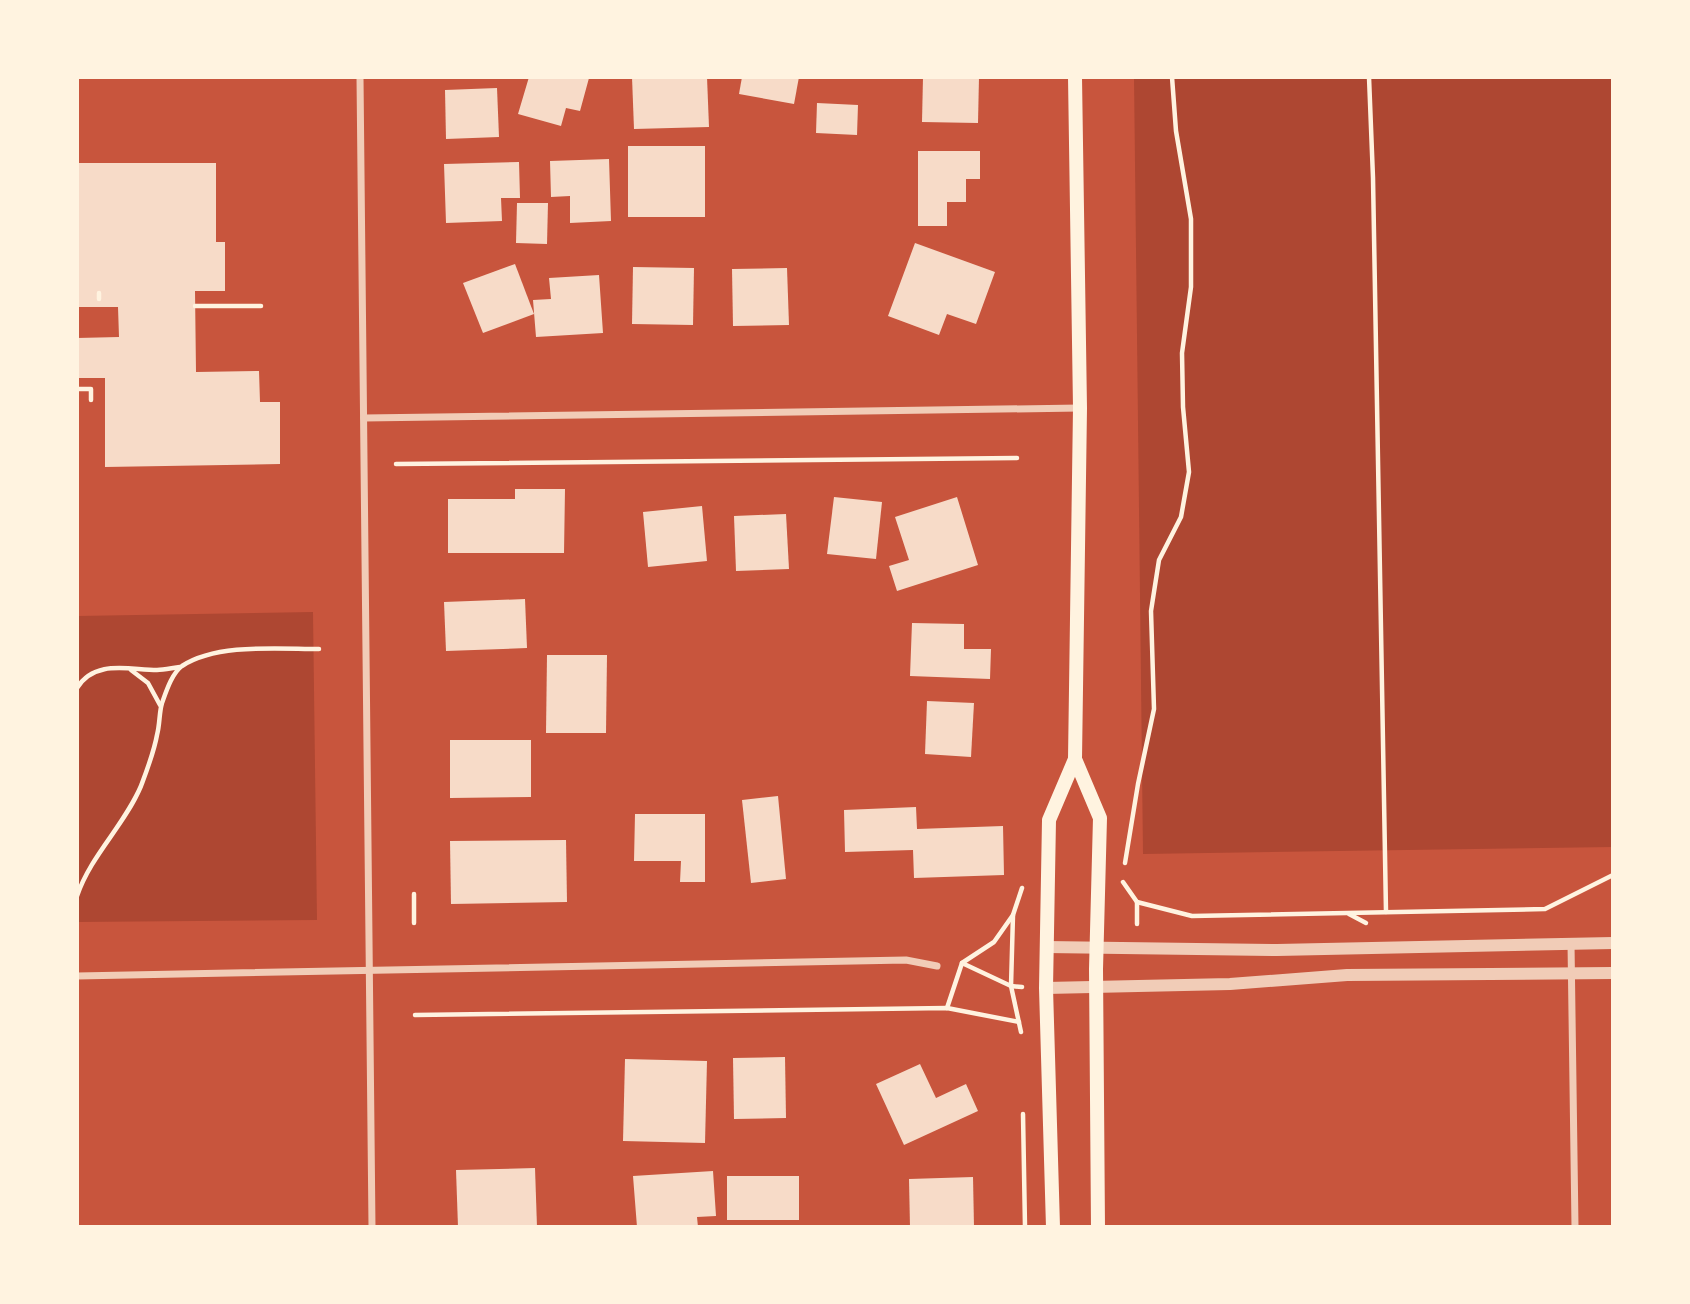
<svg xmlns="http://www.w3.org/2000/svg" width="1690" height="1304" viewBox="0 0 1690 1304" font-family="Literata,serif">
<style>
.green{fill:#ae4732}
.building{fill:#f7dbc8}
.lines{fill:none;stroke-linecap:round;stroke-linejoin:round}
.path{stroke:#fff3e0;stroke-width:4.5}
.minor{stroke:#f1ccb7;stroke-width:7}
.tertiary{stroke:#f1ccb7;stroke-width:12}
.secondary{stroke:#fff3e0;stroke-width:14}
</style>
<rect width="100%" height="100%" fill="#c8553d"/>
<g class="green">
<polygon points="1134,77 1613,77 1613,847 1143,854"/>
<polygon points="313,612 317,920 77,922 77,616"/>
</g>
<g class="building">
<polygon points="529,77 589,78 580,111 566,108 561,126 518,114"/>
<polygon points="632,77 707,77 709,127 634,129"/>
<polygon points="742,77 799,77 794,104 739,94"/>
<polygon points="923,77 979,77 978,123 922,122"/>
<polygon points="497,88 499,137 446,139 445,90"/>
<polygon points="817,103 858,105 857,135 816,133"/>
<rect x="628" y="146" width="77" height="71"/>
<polygon points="918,151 980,151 980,179 966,179 966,202 947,202 947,226 918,226"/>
<polygon points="609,159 611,221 570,223 570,196 551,197 550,161"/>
<polygon points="519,162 520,198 501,198 502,221 446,223 444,164"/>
<polygon points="77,163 216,163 216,242 225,242 225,291 195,291 196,372 259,371 260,402 280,402 280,464 105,467 105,378 77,378 77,338 119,337 118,307 77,307"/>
<polygon points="517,203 548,203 547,244 516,243"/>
<polygon points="915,243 995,272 976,324 947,314 939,335 888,316"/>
<polygon points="515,264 534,314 483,333 463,283"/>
<polygon points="633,267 694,268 693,325 632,324"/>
<polygon points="787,268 789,325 733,326 732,269"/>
<polygon points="599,275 603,333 536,337 533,300 551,299 549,278"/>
<polygon points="515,489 565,489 564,553 448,553 448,499 515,499"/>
<polygon points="834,497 882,502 876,559 827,554"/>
<polygon points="957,497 978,565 897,591 889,566 909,560 895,517"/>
<polygon points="702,506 707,561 648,567 643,512"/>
<polygon points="786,514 789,569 736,571 734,516"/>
<polygon points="525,599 527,648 446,651 444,602"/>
<polygon points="912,623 964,624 964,649 991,649 990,679 910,676"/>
<polygon points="547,655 607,655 606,733 546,733"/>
<polygon points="927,701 974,703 971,757 925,754"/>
<polygon points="450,740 531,740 531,797 450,798"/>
<polygon points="778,796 786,879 751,883 742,800"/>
<polygon points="916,807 917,829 1003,826 1004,875 914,878 913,850 845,852 844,810"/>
<polygon points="635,814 705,814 705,882 680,882 681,861 634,861"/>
<polygon points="566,840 567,902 451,904 450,841"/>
<polygon points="785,1057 786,1118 734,1119 733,1058"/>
<polygon points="625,1059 707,1061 705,1143 623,1141"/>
<polygon points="920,1064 936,1098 966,1084 978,1111 904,1145 876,1084"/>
<polygon points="535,1168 537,1227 458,1227 456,1170"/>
<polygon points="713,1171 716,1216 697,1217 698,1227 637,1227 633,1176"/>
<rect x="727" y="1176" width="72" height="44"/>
<polygon points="973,1177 974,1227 910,1227 909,1179"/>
</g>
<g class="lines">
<g class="path">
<polyline points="1369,77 1373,178 1386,912"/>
<polyline points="99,293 99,299"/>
<polyline points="195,306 261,306"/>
<polyline points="77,389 91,389 91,400"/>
<polyline points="396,464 1017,458"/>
<polyline points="131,670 148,683 160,705"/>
<path d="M 77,688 C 95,659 129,670 157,670 C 164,670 172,668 180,667"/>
<polyline points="1125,863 1138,784 1154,709 1151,611 1159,560 1181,517 1189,472 1183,407 1182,353 1191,287 1191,219 1176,131 1172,77"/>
<polyline points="1123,882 1137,902 1192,916 1545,909 1613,875"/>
<polyline points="414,894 414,923"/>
<path d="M 77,896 C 91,855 124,826 141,786 C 147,770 154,752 157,735 C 160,724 159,713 162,703 C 166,692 172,673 182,666 C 217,643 279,649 319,649"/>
<polyline points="1137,902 1137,924"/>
<polyline points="1349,914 1366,923"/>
<polyline points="1013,915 1011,986 1021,1032"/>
<polyline points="962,963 1011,986 1022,987"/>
<polyline points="947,1008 962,963 994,942 1013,915 1022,888"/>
<polyline points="415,1015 947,1008 1019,1022"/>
<polyline points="1023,1114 1025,1227"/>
</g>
<g class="minor">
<polyline points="360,77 372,1227"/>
<polyline points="364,418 1080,408"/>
<polyline points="1571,943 1575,1227"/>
<polyline points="77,976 906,960 937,966"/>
</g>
<g class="tertiary">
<polyline points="1046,947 1277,950 1613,943"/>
<polyline points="1046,988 1230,984 1347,975 1613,973"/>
</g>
<g class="secondary">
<polyline points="1075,759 1100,818 1096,969 1098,1227"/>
<polyline points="1053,1227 1046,988 1049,820 1075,759 1080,408 1075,77"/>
</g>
</g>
<rect width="1690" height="1304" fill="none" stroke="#fff3e0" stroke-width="158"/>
</svg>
